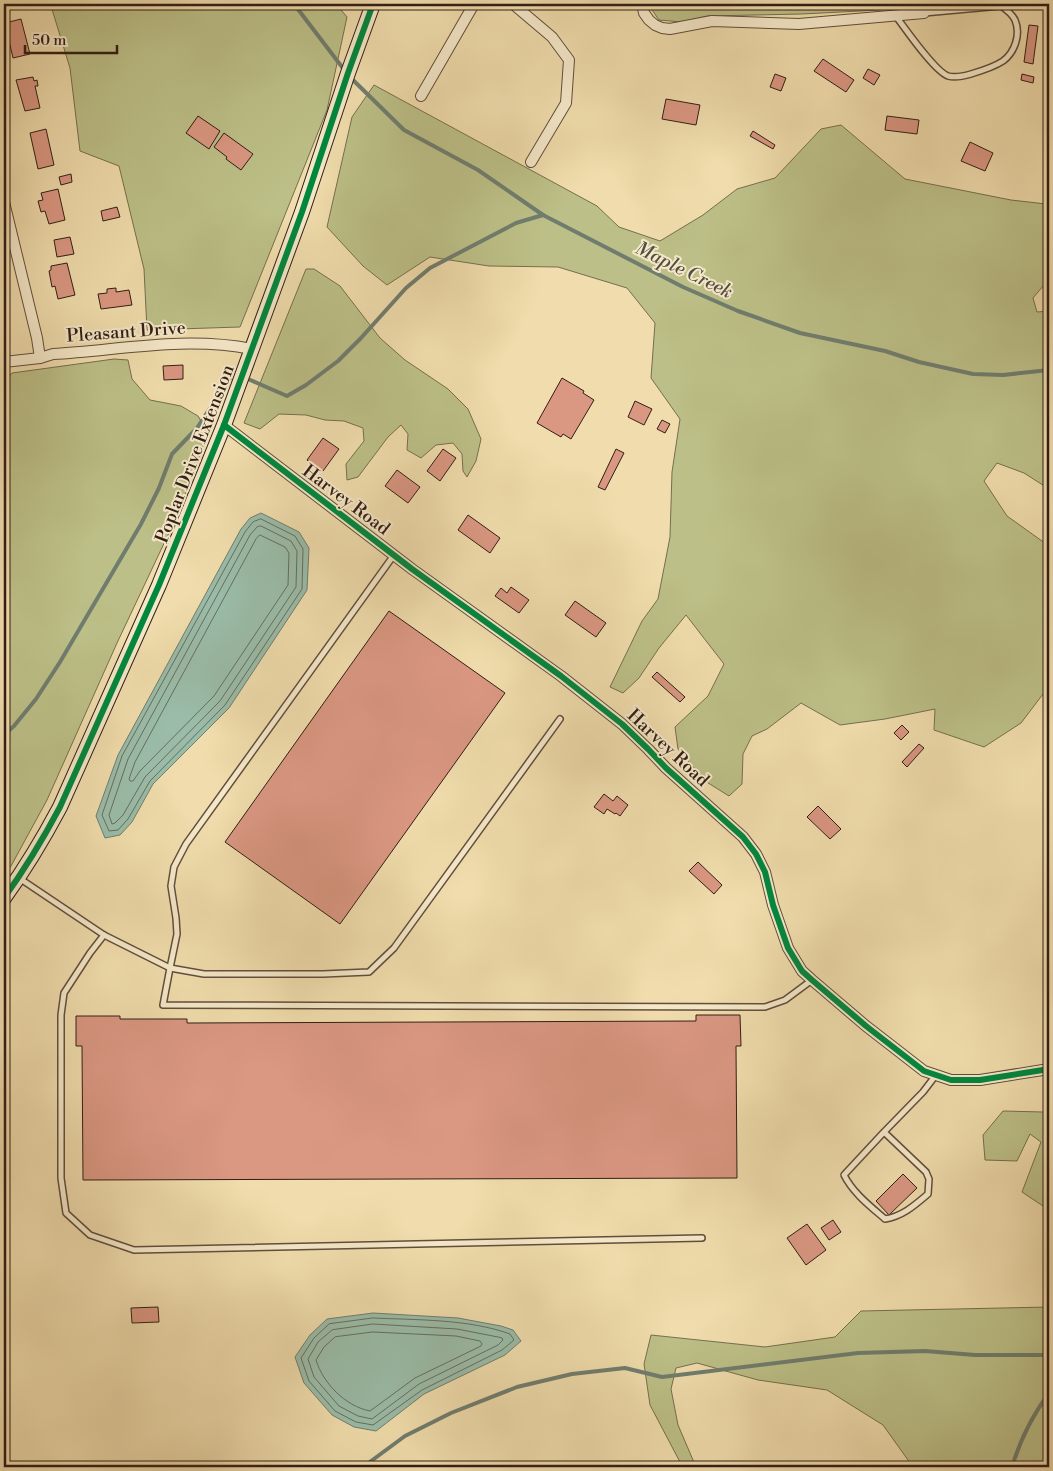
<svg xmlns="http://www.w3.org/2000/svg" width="1053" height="1471" viewBox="0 0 1053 1471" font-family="'Libre Bodoni',serif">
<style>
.green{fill:#bcbf87;stroke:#766e4e}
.water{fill:#9abca8;stroke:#707d6e}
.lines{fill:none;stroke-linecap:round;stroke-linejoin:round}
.shore{stroke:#666d5f;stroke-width:1}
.stream{stroke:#707d6e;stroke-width:4}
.building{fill:#da9782;stroke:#311e16}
.lane-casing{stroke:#614e3c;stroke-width:8}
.street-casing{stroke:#614e3c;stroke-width:12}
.secondary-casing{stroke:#311e16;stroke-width:16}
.lane{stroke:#f5e8c9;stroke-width:5}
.street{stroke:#f5e8c9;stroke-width:10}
.secondary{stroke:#f5e8c9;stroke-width:14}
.cycleway-casing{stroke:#f5e8c9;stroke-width:9}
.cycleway{stroke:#00873e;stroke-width:6}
.labels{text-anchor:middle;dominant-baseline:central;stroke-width:4;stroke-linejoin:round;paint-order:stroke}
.street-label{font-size:18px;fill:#311e16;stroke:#f5e8c9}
.water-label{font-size:19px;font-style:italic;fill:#504d42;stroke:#f5e8c9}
</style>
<rect width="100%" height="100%" fill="#f0dcac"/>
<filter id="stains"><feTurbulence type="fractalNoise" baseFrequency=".004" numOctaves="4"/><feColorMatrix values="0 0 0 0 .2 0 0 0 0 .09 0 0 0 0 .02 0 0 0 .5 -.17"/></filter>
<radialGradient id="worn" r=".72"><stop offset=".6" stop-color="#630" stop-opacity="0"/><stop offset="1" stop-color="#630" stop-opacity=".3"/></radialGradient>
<g class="green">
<polygon points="52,4 336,4 347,17 327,110 240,327 147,330 144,269 119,166 80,151 70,68 51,6"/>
<polygon points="648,4 903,4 880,10 802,14 707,16 682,22 659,20"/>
<polygon points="374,85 597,206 619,227 660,241 703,215 737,189 775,178 821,129 841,125 905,179 1011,200 1046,204 1049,201 1049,279 1033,298 1037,312 1049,311 1049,489 1024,473 997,463 984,481 1007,516 1049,546 1049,694 1043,694 1021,723 984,747 934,730 935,709 885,719 840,725 801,703 767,729 752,736 743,754 742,784 729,796 705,781 678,749 675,727 708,696 724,664 686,615 659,648 639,678 623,693 610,687 642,621 658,599 670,537 672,472 680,419 651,378 655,323 627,288 558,267 489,266 430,257 387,285 363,266 327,227 352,117"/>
<polygon points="1049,92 1049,134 1045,126 1044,95"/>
<polygon points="306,269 314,269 340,286 380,338 405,360 448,389 468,409 481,439 476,461 467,477 463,471 462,454 453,443 436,445 421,458 407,450 408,434 401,425 388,437 358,477 347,480 346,464 364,441 363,428 344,421 325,420 306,415 279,414 260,429 244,423"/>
<polygon points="114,359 128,360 132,379 150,400 181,406 198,416 208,433 176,518 117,643 47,800 11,866 4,875 4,448 9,446 4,437 4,382 12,373"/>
<polygon points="1003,1111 1043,1112 1049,1113 1049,1210 1022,1192 1041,1142 1030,1134 1017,1161 985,1160 983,1135"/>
<polygon points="1049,1307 1049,1467 913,1467 883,1425 827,1390 758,1380 697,1363 676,1368 671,1389 678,1425 696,1467 681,1467 680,1462 650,1405 644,1364 651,1335 765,1347 835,1337 861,1311"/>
</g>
<g class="water">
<polygon points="261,513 299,532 309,548 307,590 229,708 153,784 132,822 120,835 105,838 96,816 118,755 241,529 250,518"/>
<polygon points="373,1313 458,1318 501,1326 513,1330 521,1341 505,1355 424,1394 376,1431 354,1427 332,1415 304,1383 295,1357 310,1335 327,1319"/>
</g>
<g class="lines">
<g class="shore">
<polygon points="261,519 295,536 303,549 302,589 225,705 150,781 128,819 118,830 109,831 102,815 122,756 245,532 253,522"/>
<polygon points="261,526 291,541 297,551 296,587 220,701 145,777 123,815 115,823 112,824 109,815 128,759 250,535 257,527"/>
<polygon points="260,535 285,547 289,553 288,585 214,696 140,771 133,781 130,781 129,779 135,762 256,539"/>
<path d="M 373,1318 C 417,1320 469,1319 510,1334 L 514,1340 L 502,1350 L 422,1390 L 373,1425 L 356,1422 L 335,1411 L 309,1381 L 301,1358 L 314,1338 L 329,1324 Z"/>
<polygon points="373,1324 457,1329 498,1337 502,1338 503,1340 498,1345 419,1384 372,1419 358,1416 339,1406 314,1377 308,1359 318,1342 332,1330"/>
<path d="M 373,1332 L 456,1336 L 480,1341 L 482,1344 L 481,1346 L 415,1378 L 370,1411 C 345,1406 323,1383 316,1360 L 324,1347 L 335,1337 Z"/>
</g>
<g class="stream">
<polyline points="294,4 342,67"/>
<polyline points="353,80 404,130 478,170 543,215 683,287 738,311 800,333 885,351 919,362 973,374 1003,375 1049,370"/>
<polyline points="248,379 287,396 306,385 338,361 361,338 406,288 430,268 516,223 543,215"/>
<polyline points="4,735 14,726 36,699 60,662 141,524 159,488 172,454 197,428 230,378"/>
<polyline points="363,1467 405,1436 451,1413 517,1387 572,1374 625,1368 662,1377 858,1353 925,1351 975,1355 1049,1355"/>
<path d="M 1012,1467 C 1020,1440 1032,1416 1049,1393"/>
</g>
</g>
<g class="building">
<polygon points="21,19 30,54 13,58 5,23"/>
<polygon points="1029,25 1038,26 1033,64 1024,62"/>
<polygon points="823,59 854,80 846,92 814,71"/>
<polygon points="868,69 880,75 874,85 863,78"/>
<polygon points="775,74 786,78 781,91 770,87"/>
<polygon points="1022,74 1034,77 1033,83 1021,80"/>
<polygon points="33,77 34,81 37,80 38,86 35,86 40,108 25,111 16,80"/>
<polygon points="666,99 700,105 696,125 662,119"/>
<polygon points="198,116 220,131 209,149 186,133"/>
<polygon points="887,116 919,120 917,134 885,130"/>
<polygon points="46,129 54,165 38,169 30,133"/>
<polygon points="753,131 775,145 773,149 750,136"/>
<polygon points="224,133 253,154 241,170 226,159 227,157 214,147"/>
<polygon points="970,142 993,153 985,171 961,161"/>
<polygon points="71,174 72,182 61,185 59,177"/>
<polygon points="58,189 65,220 49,224 45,211 41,212 38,201 43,200 41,193"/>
<polygon points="117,207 120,217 103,221 101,211"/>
<polygon points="70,237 74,254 57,257 54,240"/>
<polygon points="67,263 75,295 58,299 55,286 52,287 49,271 51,270 51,266"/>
<polygon points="116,288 116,292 129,290 132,305 101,309 98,294 107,293 107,289"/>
<polygon points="183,365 183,379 164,380 163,366"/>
<polygon points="562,378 584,391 583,393 594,400 571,439 563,434 561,437 537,423"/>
<polygon points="635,401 652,409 644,425 628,417"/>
<polygon points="662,420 670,424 665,433 657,429"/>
<polygon points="323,438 339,449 323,471 307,460"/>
<polygon points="443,449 456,458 440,481 427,471"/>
<polygon points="616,449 624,453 605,490 598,487"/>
<polygon points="397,470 420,487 408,503 385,486"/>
<polygon points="468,515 500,538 490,553 458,530"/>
<polygon points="511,587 529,600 519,613 495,596 501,588 507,593"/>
<polygon points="575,601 606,623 596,637 565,615"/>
<polygon points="389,611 505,693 340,924 225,842"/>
<polygon points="657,672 685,697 680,702 652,677"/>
<polygon points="902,725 909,732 901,740 894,733"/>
<polygon points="919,744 924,748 907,767 902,762"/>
<polygon points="604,794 613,801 617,796 628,805 620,816 616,813 615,814 607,809 604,814 594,807"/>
<polygon points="818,806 841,829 830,839 807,817"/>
<polygon points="698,862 722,885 714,894 689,871"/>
<polygon points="696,1015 740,1015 741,1046 736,1046 737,1178 83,1180 82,1046 76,1046 76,1016 120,1016 120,1019 187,1019 187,1023 696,1021"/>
<polygon points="903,1174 917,1188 889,1215 876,1201"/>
<polygon points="833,1220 841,1232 829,1240 821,1228"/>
<polygon points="807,1224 826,1250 806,1265 787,1238"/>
<polygon points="158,1307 159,1322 132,1323 131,1308"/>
</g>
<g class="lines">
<defs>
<g id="lane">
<polyline points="925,12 937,4"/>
<path d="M 895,15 C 905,28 934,71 948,76 C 955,78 964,76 971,74 C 981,71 994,67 1003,61 C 1015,52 1021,34 1015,20 C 1012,14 1007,10 1001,6 L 924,13"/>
<polyline points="394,555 186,844 174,867 171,886 176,918 177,934 170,968 204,974 323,974 369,972 394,948 560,719"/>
<polyline points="19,878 104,935 170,968 163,1005 765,1007 785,1000 812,980"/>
<polyline points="104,935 90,953 64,993 61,1015 61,1178 66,1213 90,1235 134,1250 702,1238"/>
<path d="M 884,1132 L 844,1175 C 853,1193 870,1206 885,1219 C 903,1216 915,1205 928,1194 L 929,1179 L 926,1172 L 884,1132 L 923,1092 L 936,1075"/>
</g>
<g id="street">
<polyline points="513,4 552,37 569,60 566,103 531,162"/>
<polyline points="642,4 644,13 649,20 655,25 662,28 670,29 712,21 799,24 924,13"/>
<polyline points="421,96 474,4"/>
<polyline points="4,202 37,338 40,358"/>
<path d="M 4,362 L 40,358 L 53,354 C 121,350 184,336 252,349"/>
<polyline points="224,425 412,569 561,676 622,724 648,749 666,768 743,837 756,854 765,872 773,905 788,948 802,971 812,980 866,1026 924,1071 951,1080 980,1080 1049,1069"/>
</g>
<path id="secondary" d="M 4,898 C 25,869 43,839 60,807 L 159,585 L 224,425 L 302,212 L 348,73 L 373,4"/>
</defs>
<use href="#lane" class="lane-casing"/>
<use href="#street" class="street-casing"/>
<use href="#secondary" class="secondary-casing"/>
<use href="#lane" class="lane"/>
<use href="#street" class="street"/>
<use href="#secondary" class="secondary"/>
<defs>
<g id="cycleway">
<polyline points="224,425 412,569 561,676 622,724 648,749 666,768 743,837 756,854 765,872 773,905 788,948 802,971 812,980 866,1026 924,1071 951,1080 980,1080 1049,1069"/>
<path d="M 4,898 C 25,869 43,839 60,807 L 159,585 L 224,425 L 302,212 L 348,73 L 373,4"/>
</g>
</defs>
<use href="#cycleway" class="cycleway-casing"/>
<use href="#cycleway" class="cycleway"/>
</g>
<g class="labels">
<g class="street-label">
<text transform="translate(126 332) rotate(-4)">Pleasant Drive</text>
<text transform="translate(195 454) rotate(-69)">Poplar Drive Extension</text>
<text transform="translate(346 500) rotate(37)">Harvey Road</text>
<text transform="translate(668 748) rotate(43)">Harvey Road</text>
</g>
<g class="water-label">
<text transform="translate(684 270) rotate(26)">Maple Creek</text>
</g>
</g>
<rect width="1053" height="1471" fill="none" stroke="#f0dcac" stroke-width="20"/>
<rect x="5" y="5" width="1043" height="1461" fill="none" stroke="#311e16" stroke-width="2.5"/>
<rect x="10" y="10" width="1033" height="1451" fill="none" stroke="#311e16"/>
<path d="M25 45v8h92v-8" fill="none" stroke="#311e16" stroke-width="2.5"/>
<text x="32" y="45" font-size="15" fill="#311e16" stroke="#f5e8c9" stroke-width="4" paint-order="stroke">50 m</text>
<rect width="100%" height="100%" filter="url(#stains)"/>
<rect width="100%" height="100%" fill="url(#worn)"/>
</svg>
